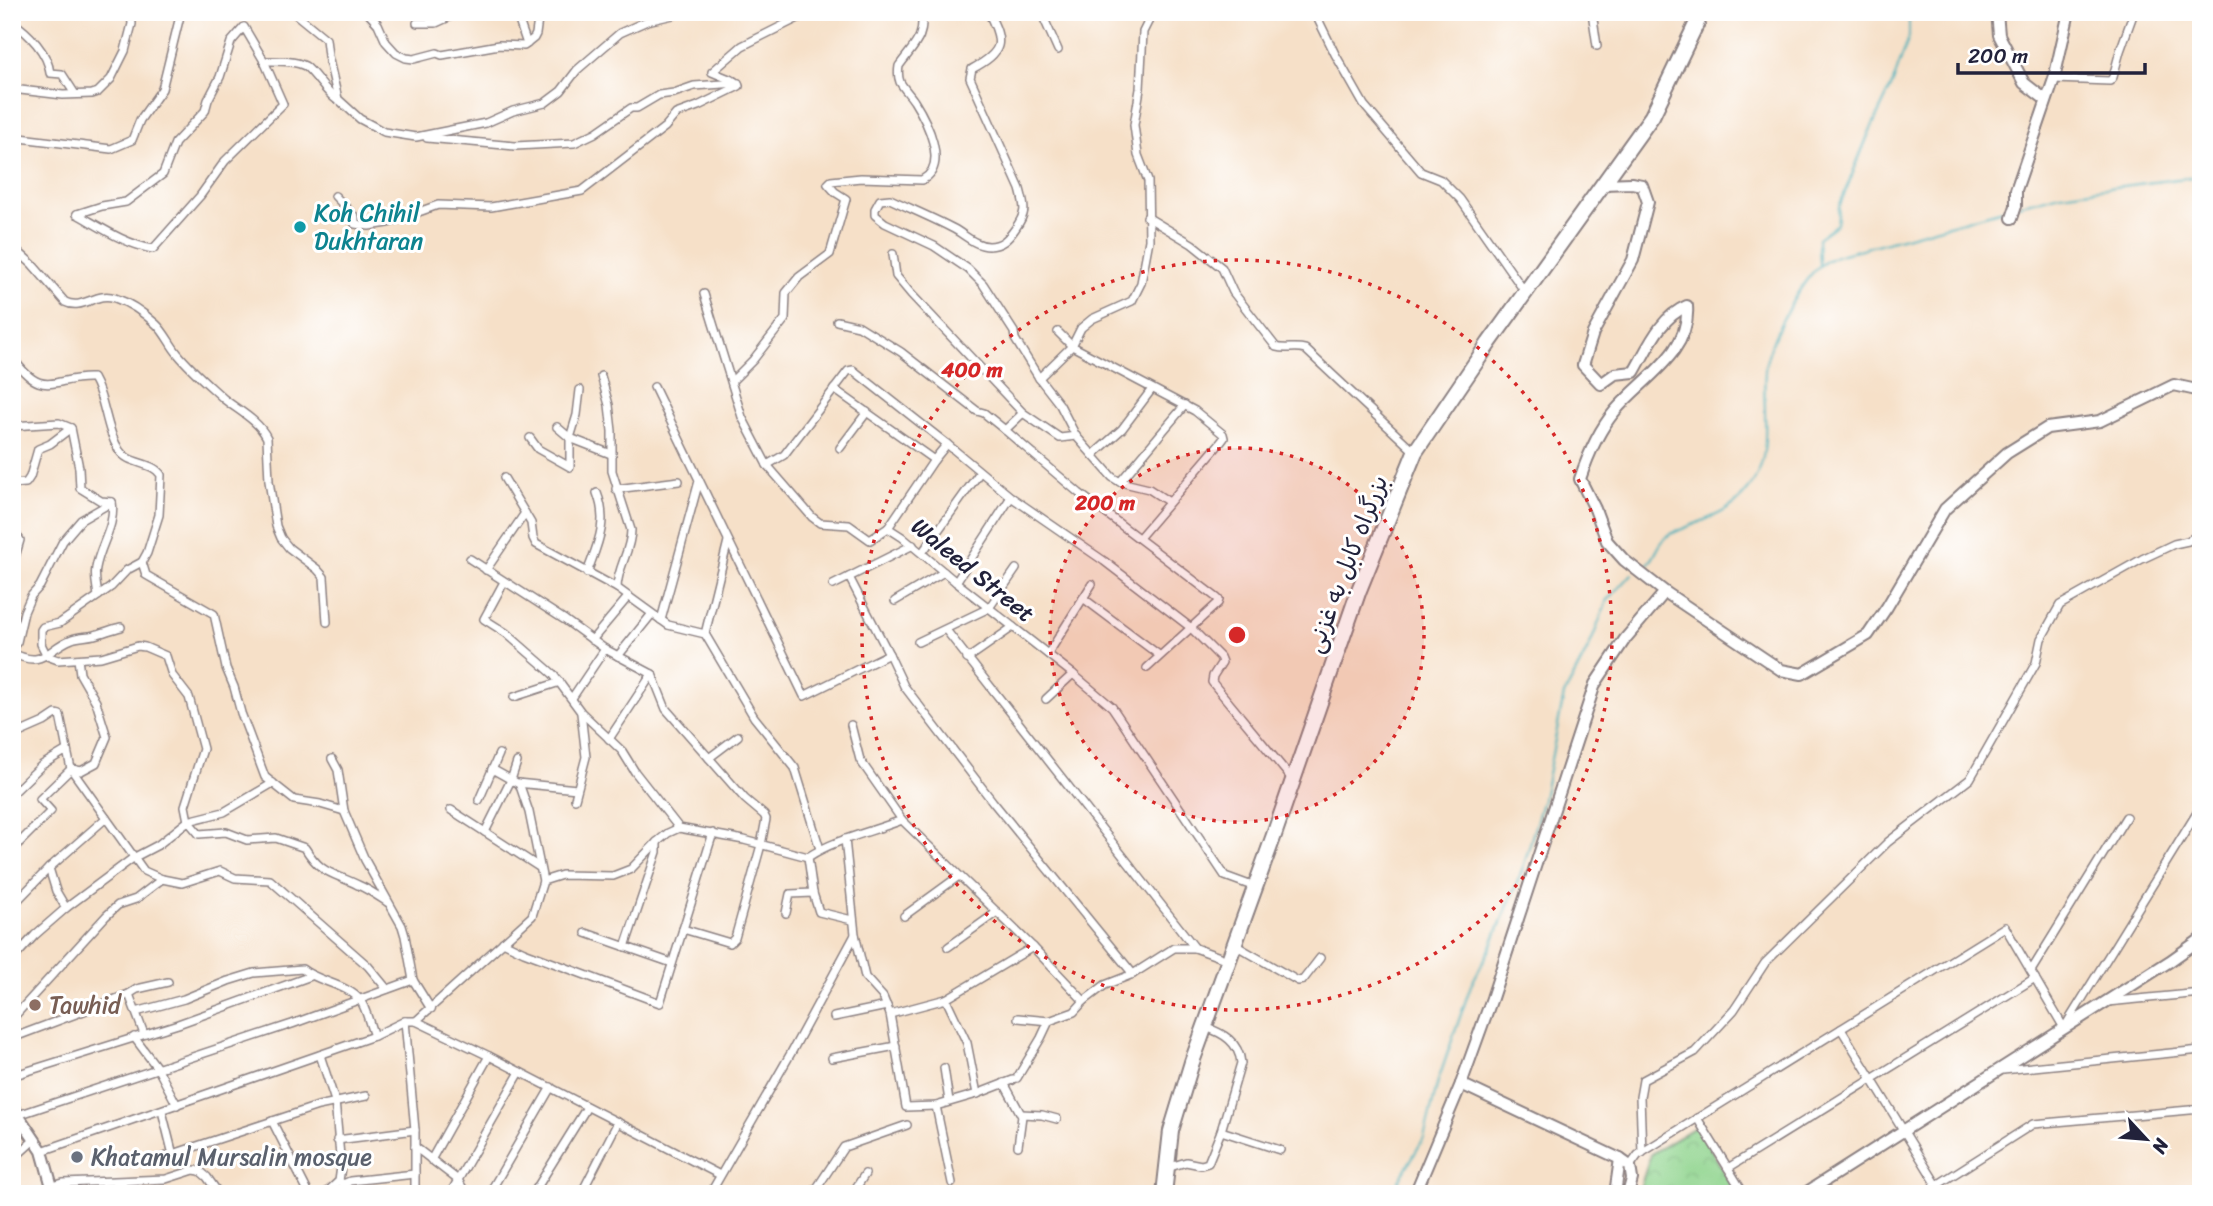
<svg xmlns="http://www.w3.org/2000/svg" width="2213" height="1206" viewBox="0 0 2213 1206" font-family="Sriracha,'Playpen Sans Arabic',sans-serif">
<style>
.park{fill:url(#park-crowns);stroke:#587b64;stroke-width:2}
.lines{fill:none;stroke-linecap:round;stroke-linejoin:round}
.stream{stroke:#3eaeba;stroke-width:2}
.street-casing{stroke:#8c8182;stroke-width:10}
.secondary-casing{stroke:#8c8182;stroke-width:14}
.highway-casing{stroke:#8c8182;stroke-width:18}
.street{stroke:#fff;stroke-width:7}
.secondary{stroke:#fff;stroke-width:10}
.highway{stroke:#fff;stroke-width:14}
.ring{fill:none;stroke:#d62828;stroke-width:3.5;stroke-dasharray:3.5 7}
.culture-dot{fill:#0f9aa8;stroke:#fff;stroke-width:2.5}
.education-dot{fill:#8d6e63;stroke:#fff;stroke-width:2.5}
.worship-dot{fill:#6b7280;stroke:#fff;stroke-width:2.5}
.labels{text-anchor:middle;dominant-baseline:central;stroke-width:6;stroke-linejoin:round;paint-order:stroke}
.culture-label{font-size:24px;fill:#0d838f;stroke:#fff;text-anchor:start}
.street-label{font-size:24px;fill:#22223b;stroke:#fff}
.education-label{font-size:24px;fill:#785e54;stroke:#fff;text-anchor:start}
.worship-label{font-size:24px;fill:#5b616d;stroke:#fff;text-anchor:start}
.centre{fill:#d62828;stroke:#fff;stroke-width:3.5}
.ring-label{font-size:21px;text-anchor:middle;font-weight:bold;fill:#d62828;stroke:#fff;stroke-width:6;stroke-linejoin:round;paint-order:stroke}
</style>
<defs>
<pattern id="park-crowns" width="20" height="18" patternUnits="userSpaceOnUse" patternTransform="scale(1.75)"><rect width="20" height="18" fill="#8fd48d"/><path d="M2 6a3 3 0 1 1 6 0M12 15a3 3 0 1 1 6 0" fill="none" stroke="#7bb67b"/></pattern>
</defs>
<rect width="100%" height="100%" fill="#fff"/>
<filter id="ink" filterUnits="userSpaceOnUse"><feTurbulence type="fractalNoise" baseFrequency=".0143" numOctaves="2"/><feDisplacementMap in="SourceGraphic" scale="14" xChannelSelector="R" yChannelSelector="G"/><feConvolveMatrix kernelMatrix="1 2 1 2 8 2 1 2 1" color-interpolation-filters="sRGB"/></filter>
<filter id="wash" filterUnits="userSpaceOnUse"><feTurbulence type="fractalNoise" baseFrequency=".00686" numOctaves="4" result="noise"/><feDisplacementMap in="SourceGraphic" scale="28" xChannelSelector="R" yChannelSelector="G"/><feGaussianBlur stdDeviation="1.57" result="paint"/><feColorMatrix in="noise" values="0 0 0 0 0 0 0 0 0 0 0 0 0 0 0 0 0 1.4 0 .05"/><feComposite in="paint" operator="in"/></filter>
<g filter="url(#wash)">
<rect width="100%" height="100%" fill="#f6e0c8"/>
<polygon class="park" points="1697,1126 1737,1194 1638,1194 1651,1154"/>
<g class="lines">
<g class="stream">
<polyline points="2019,205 2060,194 2201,176"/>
<polyline points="1819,264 1818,238 1837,224 1839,207 1869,133 1892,85 1909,37 1909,12"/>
<path d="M 1643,568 C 1656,561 1657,542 1669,535 C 1692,523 1721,518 1740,499 C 1778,461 1761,417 1765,371 C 1767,343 1798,286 1818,267 C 1823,262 1830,259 1836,256 L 2010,208"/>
<polyline points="1396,1194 1399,1180 1424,1138 1438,1081 1471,985 1491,947 1523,868 1543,799 1564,695 1590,645 1607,601 1632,574"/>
</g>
</g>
</g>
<g filter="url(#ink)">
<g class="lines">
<defs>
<g id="street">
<polyline points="293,12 326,39 328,56 338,99 360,119 375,127 384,132 416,137 486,123 513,111 545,103 561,91 577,70 620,33 647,21 686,12"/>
<polyline points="367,12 378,24 386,42 396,53 406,58 414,59 437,53 442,55 499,45 524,46 534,38 536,34 539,12"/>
<polyline points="516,12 527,44"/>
<path d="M 988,12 C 1005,43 1003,52 972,69 L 970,78 L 1020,189 C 1025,208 1027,212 1015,229 C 1008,239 1001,246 989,246 C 976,246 965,235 954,229 C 933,218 911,209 890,199 L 880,200 L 875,209 L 875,215 L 885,223 L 934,246 L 968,269 L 983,284 L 1014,332 L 1015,339 L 1039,378 L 1060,405 L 1076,436 L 1112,477 L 1120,482 L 1149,489 L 1169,502"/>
<polyline points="1041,12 1058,50"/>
<polyline points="1592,12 1597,46"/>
<polyline points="1316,15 1335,54 1364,105 1421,172 1441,180 1460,199 1525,292"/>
<path d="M 12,22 C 29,33 48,53 50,73 L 62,74 L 75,94"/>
<polyline points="417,23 436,23 460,12"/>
<polyline points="2054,79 2110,81 2113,77 2120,51 2134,12"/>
<polyline points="734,81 712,72 742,46 800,17 800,12"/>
<polyline points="12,89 63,95 92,94 98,92 111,79 125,51 132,24 131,12"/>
<polyline points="12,137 111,149 132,140 140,120 162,89 181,12"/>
<polyline points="427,138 515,146 574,143 595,133 631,108 637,108 659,95 674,93 694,86 738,83"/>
<polyline points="335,196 355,217 355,224 369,226 388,223 438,205 491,207 582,191 665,127 676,114 698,106 739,86 738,83"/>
<path d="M 77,214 L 102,206 L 126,202 L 163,174 L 175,143 L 205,111 L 208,100 L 220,77 L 231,42 L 244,27 L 264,61 C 275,61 294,60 305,66 C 314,72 325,92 337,100"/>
<path d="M 77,214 C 102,228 125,244 153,249 L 200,196 L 225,161 L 283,104 L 264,61"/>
<path d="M 1147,217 L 1192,244 L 1222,268 L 1233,292 L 1276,347 C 1286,350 1295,346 1305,349 L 1415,452"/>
<path d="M 12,246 L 32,264 L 65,302 C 83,311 96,291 115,298 C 130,303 145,314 156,324 C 165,332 170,345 178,354 C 191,370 209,385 224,399 C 239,411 258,420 267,438 L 269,481 L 276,526 L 281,538 L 289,548 L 317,569 L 324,577 L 327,622"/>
<polyline points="893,254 896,276 911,294 1023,413 1060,438 1076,436"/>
<polyline points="704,294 742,417 767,465 812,517 820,523 849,525 870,540 888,528 902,537 956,582 1073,674 1112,707 1225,876 1255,887"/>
<polyline points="837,321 859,326 901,352 977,411 984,413 1005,430 1079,493 1217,598 1219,600 1218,603 1147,668"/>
<polyline points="1058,332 1072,346 1195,411 1223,434 1224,438 1221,442 1139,538"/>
<path d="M 12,357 C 44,402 53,376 93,378 C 106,400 105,428 119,450 C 128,465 152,461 161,475 L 159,515 L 147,553 L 142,562 L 127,570 L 111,587 L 60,623 L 43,627 L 41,630 L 41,644 L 47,656 L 58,660 L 101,657 L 138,646 L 145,647 L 166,656 L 172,675 L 189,697 L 203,749 L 185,806 L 188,821 L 199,834 L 226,832 L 247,840 L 276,838 L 305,848 C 322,875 332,872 358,885 C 368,889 378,896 387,902"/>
<path d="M 601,376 L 609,405 L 612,431 L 612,471 L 631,530 C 631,551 617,568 617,588 L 668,625 L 705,634 L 754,717 L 795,768 L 820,849"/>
<polyline points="1039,378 1072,346 1081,328 1092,319 1132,301 1141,283 1149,240 1148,181 1138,155 1134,125 1140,89 1143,32 1151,16 1155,12"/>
<path d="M 733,380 L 753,360 L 785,319 L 786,293 L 799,277 L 830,254 L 846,199 L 835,192 L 828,184 L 831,181 L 861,178 L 922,180 C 950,166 926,120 914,101 C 910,95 904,89 900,82 C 898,77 898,72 899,66 C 913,46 926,38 921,12"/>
<polyline points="654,387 804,696 889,654"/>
<polyline points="834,389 934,460"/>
<path d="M 12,426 L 59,423 L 71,428 L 79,468 L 80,488 L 101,501 L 112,502 C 116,526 100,544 96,568 C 94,577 97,587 98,596"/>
<polyline points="557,427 570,438 611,454"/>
<polyline points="1005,430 1023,413"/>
<polyline points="530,438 538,449 570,467 570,438 577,415 580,390"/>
<polyline points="840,448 867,412"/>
<polyline points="1093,455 1122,429 1152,389"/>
<polyline points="767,465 784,455 848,371 853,370 947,444 1011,497 1104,561 1190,627 1220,657 1222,662 1213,676 1212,682 1216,687 1292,779"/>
<polyline points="504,478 531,523 533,538 536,544 617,588"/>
<polyline points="1120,482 1185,405"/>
<polyline points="12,484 26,483 30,477 38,449 50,444 71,428"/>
<polyline points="616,489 679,481"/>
<polyline points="888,528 934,460 947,444"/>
<polyline points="12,538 17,536 20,540 12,567"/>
<polyline points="922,553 980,472"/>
<polyline points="470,559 565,620 605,649 652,674 666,709 745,799 764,815 766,819 761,845 735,938 730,943 683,929"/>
<polyline points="142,562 146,575 214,614 226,668 234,687 241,713 265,777 294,800 320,804 344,811"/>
<polyline points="486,570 525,513"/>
<path d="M 587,573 C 597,545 609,523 597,493"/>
<polyline points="849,577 889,654 904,686 993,802 1133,974"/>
<polyline points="504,582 484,619 506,633 553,674 581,712 622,751 635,772 679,828"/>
<polyline points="956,582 1011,497"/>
<polyline points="833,585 913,545"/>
<polyline points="1083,598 1159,655"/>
<polyline points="895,601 944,572"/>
<polyline points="661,620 699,481"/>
<polyline points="946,630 1195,948"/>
<polyline points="705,634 728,541"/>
<polyline points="592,640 628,597"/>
<polyline points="918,642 989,608 1016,569"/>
<polyline points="12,648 17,642 24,612 31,596 40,586 63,541 81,520 112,502"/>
<path d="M 12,653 C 45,669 46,649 72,639 C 79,636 87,637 94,635 C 103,633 112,629 121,627"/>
<polyline points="1048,654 1092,584"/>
<polyline points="618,656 651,615"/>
<polyline points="967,659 1013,627"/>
<polyline points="514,697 560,682"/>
<polyline points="572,698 605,649"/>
<polyline points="1046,699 1073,674"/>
<polyline points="851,725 860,760 902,820 1033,947 1084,1001"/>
<polyline points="12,736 44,722 56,714 60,715 67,750"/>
<polyline points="609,739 652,674"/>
<polyline points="709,758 738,736"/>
<polyline points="332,759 338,770 344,811 365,860 402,926 405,936 413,980 431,1009"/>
<polyline points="72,769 81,771 96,763 107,737 96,702 80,674 78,659"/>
<polyline points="492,769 517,783 577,789"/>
<polyline points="519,783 529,812 543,881"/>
<polyline points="12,794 42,765 67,750 71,769 144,871 162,879 182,883 220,871 235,878 270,880 368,966 387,989"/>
<polyline points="575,799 586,757 581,713"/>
<polyline points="479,800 499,754"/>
<polyline points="451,810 539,867"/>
<polyline points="485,832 511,780 517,762"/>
<polyline points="845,839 855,934 865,977 883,997 890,1014 906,1107 936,1106 977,1094 1013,1080"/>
<polyline points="12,850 51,811 40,799 71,769"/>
<polyline points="808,857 813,893 819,912 852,920"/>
<polyline points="49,868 56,891 66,908"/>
<polyline points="12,906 49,868 106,818"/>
<polyline points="786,913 790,894 813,893"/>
<polyline points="904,916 959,876"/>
<polyline points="586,933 672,963"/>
<polyline points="503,942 524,952 660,1003 713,833"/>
<polyline points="1235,945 1298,981 1303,980 1320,958"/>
<polyline points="625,947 657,852 657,842"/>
<polyline points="948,947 997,912"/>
<polyline points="12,960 35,935 66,908 133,858 158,845 188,821 224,812 273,783"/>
<polyline points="2031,971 2126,817"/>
<polyline points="129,994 144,1034"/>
<polyline points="946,999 967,1043 977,1094"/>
<polyline points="2107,1002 2201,993"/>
<path d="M 136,1012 L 184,999 L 228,981 L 254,973 L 302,969 C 318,982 347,984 360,1000 C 366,1007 370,1027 374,1036"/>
<polyline points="890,1014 946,999 1033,947"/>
<polyline points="834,1017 887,1006"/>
<polyline points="1018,1018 1049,1021 1074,1012 1084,1001 1105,985 1133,974 1174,948 1195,948 1228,960"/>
<polyline points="12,1019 106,916 118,905 136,899 162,879"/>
<polyline points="405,1021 415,1130 415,1194"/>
<path d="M 416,1021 L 532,916 L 543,881 L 562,875 L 613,876 L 631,869 L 657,842 L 668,833 L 679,828 L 744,840 L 808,857 C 836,839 871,832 902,820"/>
<polyline points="1841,1029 1937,1185"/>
<polyline points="134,1037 158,1069 177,1105"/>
<polyline points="12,1038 129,994 137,989 168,982"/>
<polyline points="320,1055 335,1101 341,1167 339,1181 325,1194"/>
<polyline points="832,1058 896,1046"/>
<polyline points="944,1068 949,1101"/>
<polyline points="2003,1070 2201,1050"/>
<polyline points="12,1076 178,1024 311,976"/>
<polyline points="1017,1078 1041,1038 1049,1021"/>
<polyline points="1004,1083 1022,1116 1018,1146"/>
<polyline points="936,1106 952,1183"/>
<polyline points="162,1111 173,1155"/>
<polyline points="1021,1114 1042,1115 1057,1119"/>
<polyline points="18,1115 292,1024 413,980"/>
<polyline points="1697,1118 1744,1194"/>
<polyline points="272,1121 309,1194"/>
<polyline points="1221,1131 1280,1150"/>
<polyline points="337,1140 415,1130"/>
<polyline points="415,1147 458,1180 466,1194"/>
<polyline points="42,1151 374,1036 405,1021 416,1021 489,1056 720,1175"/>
<polyline points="1642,1153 1640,1097 1643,1080 1695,1052 1734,1010 1765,963 1888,842 1970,779 2036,663 2041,639 2060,605 2142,559 2174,544 2188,541 2201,533"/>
<polyline points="12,1160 34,1140"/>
<polyline points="431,1160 489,1056"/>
<polyline points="152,1161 318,1106 366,1096"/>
<polyline points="1630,1166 1638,1155 2005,927 2064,1028 2200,808"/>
<path d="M 1167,1168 L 1186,1162 L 1201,1165 L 1208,1163 L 1221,1131 L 1241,1063 C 1239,1042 1223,1033 1205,1027"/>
<polyline points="1728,1168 2035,978"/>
<polyline points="342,1183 354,1194"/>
<polyline points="343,1184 350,1181 415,1174"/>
<polyline points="53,1186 63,1183 166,1179 194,1170 200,1171 207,1177 219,1194"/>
<polyline points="450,1194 520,1072"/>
<polyline points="489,1194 551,1087"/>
<polyline points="533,1194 587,1107"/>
<polyline points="581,1194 618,1122"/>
<polyline points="710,1194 791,1053 855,935"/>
<polyline points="813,1194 844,1147 907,1125"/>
<polyline points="852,1194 865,1174"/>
<polyline points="1923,1194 2033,1124 2201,1109"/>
</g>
<g id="secondary">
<polyline points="1997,12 1999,35 2024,83 2046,100"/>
<path d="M 1603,184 L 1632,183 L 1642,185 L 1648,202 L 1633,260 L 1593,333 L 1583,365 L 1601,384 L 1615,374 L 1634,372 C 1648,348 1660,317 1687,306 C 1691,354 1641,379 1615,411 C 1598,431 1588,455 1580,479 L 1595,509 L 1607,541 L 1624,560 L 1665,592 L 1781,670 L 1802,674 L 1868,635 L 1887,607 L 1945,509 L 2007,453 L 2047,428 L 2100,421 L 2174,385 L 2201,391"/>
<polyline points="2012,218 2016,206 2016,190 2054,79 2069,12"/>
<polyline points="1461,1084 1620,1159 1630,1166 1632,1179 1628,1194"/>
<polyline points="12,1106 42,1151 54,1194"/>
<polyline points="1415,1194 1461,1084 1492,998 1595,684 1625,639 1665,592"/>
<polyline points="1615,1194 1620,1159"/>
<polyline points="1804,1194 2170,961 2201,939"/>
</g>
<polyline id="highway" points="1164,1194 1171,1131 1192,1062 1274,835 1359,590 1415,452 1489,343 1652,116 1702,12"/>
</defs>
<use href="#street" class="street-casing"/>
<use href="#secondary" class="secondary-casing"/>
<use href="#highway" class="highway-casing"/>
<use href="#street" class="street"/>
<use href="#secondary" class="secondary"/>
<use href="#highway" class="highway"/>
</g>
</g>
<circle cx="1237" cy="635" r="187" fill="#d62828" fill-opacity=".12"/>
<g class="ring">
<circle cx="1237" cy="635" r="187"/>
<circle cx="1237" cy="635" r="375"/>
</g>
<circle class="culture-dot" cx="300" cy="227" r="7"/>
<circle class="education-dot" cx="35" cy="1005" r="7"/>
<circle class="worship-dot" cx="77" cy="1157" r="7"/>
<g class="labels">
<g class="culture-label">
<text x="314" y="213">Koh Chihil<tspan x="314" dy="28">Dukhtaran</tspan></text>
</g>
<g class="street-label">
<text transform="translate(1347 564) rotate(-69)">بزرگراه کابل به غزنی</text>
<text transform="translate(973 570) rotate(39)">Waleed Street</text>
</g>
<g class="education-label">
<text x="49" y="1005">Tawhid</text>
</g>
<g class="worship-label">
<text x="91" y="1157">Khatamul Mursalin mosque</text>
</g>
</g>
<circle cx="1237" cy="635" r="10" class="centre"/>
<g class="ring-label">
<text x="972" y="377">400 m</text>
<text x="1105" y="510">200 m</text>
</g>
<rect width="2213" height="1206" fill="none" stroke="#fff" stroke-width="42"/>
<g transform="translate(2146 1139) rotate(116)" stroke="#ffffff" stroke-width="5" paint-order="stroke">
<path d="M0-5L12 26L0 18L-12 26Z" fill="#22223b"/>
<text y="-10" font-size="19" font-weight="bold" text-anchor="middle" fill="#22223b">N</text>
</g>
<path d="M1958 63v10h187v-10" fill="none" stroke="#22223b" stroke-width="3.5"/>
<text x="1968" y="63" font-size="21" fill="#22223b" stroke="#ffffff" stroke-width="5" paint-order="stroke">200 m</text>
</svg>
